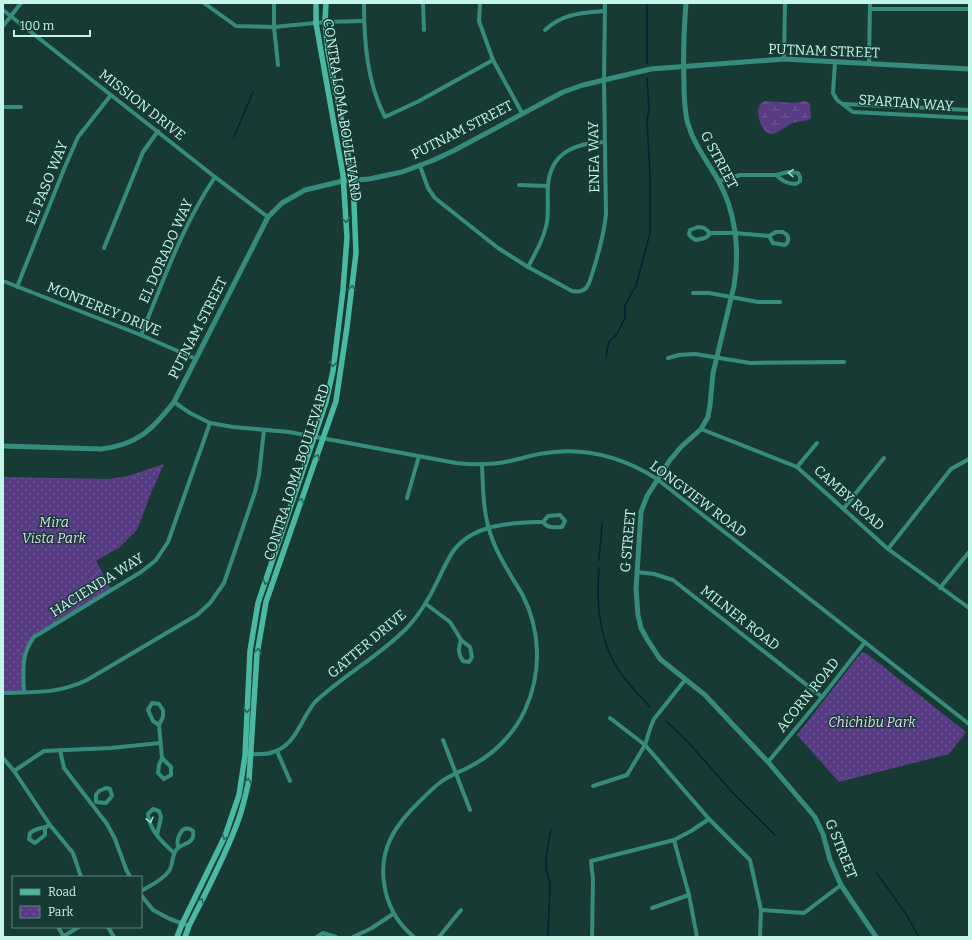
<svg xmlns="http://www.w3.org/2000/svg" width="972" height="940" viewBox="0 0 972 940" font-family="Bitter,serif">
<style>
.wetland{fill:url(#wetland-marsh)}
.park{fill:url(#park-dots)}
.garden{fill:url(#garden-furrows)}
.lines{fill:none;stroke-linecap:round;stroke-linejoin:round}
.stream{stroke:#012236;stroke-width:1.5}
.minor{stroke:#358c7c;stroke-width:4}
.tertiary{stroke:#358c7c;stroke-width:5}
.secondary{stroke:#4ab9a4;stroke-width:5.5}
.oneway{stroke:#a0dbce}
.oneway2{stroke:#29675b}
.labels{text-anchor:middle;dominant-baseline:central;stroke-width:3;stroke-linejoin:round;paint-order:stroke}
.street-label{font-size:14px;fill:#c3f5e9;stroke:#173b34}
.park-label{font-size:14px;font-style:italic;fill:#ded7ef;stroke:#173b34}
</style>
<defs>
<pattern id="wetland-marsh" width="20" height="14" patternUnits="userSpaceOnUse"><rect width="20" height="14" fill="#573c83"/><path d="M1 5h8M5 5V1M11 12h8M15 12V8" fill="none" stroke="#6e5995"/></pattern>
<pattern id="park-dots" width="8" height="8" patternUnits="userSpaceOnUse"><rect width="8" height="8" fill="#573c83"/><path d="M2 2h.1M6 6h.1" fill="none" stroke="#6e5995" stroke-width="1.8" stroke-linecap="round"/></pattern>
<pattern id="garden-furrows" width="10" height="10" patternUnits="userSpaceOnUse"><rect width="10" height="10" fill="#573c83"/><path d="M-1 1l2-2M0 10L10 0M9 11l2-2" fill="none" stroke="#6e5995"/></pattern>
</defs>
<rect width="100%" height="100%" fill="#173b34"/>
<path class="wetland" d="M 765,101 L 793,103 L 805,101 L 810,104 L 811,118 C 806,122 799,121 793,123 C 787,125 776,135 771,134 C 761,133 755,112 760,105 C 761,103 763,102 765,101 Z"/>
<g class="park">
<polygon points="164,464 151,493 137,530 120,547 96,561 112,590 34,637 23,658 24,692 3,693 3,477 109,479 128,476"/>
<polygon points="863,652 866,653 966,732 949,754 839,782 797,735 861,653"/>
</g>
<polygon class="garden" points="95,560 109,585 97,591 85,570 87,565"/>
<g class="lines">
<g class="stream">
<polyline points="647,63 647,3"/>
<polyline points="234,137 253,92"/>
<path d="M 606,356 L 609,342 L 617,334 L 625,318 L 625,305 C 631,298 630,293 636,286 L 650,233 L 650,174 L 647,120 L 649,110 L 647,78"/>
<polyline points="599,560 602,524"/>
<path d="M 599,568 C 596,600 599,638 616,666 C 625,681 638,694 650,707"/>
<polyline points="666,721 688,742 734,794 775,835"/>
<polyline points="876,872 906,914 919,937"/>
<polyline points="548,937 550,883 546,869 546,858 550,833 552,829"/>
</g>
<g class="minor">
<polyline points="204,3 236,26 274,27 325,22 364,21"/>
<polyline points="274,3 274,27 278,65"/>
<path d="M 364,3 C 364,41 367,83 385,117 L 419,101 L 493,60"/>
<polyline points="423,3 424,30"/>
<polyline points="480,3 479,21 493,60 522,113"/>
<polyline points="870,9 969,9"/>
<polyline points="3,10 215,177 268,217"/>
<polyline points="3,26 21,3"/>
<path d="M 545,30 C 563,13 582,13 605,11"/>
<polyline points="784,59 785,3"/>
<polyline points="835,62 833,93 837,100 853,112 969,118"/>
<polyline points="869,64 870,3"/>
<polyline points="844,104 969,110"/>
<polyline points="3,107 21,107"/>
<path d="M 420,166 L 428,188 L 435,198 L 498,248 L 528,267 L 572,291 C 577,292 582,292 586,288 C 590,284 591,276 593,271 C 599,252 604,234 606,214 L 604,80 L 605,3"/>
<path d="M 719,181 L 740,175 L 776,175 L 788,172 L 798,173 L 800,177 L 800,181 L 796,184 C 787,184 783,181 776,175"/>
<polyline points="519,185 548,186"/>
<polygon points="698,227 704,228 708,231 709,235 705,238 696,240 691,237 689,234 690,230"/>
<path d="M 709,233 L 735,233 L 769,236 L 776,232 L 783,232 L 787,235 C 789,239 789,242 785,245 L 773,243 L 769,236"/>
<polyline points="104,248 143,152 158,131"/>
<path d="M 528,267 C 536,252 544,238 547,222 C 549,209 547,197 548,185 C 551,151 577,143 605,142"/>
<polyline points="3,281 141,335 196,359"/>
<polyline points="17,287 64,169 78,137 111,95"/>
<polyline points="693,293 709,293 758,302 780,302"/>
<path d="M 141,335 C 163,282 182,226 215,177"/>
<polyline points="668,358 679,355 695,354 750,363 844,362"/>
<path d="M 174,402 L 190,413 L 210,423 L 233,427 L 289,432 L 456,463 C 475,465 494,465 514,460 C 524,458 535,454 546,453 C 587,447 624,458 657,479 L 969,724"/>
<polyline points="701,429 797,467 888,549 969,608"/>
<polyline points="797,467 817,443"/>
<polyline points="407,498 419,456"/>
<polyline points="844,508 884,458"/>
<path d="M 560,515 L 565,521 L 562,527 C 554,527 548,529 543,522 L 548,516 Z"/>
<polyline points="888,549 951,469 969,459"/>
<polyline points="637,572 654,574 673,580 822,697"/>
<polyline points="940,588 969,552"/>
<path d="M 426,604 L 450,622 L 457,633 L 461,640 L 470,647 L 472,657 L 469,662 L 463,661 C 458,654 458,649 461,640"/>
<path d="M 24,692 C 23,671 21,654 34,637 L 141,572 L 156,560 L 168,542 L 210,423"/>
<path d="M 3,693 C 34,692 58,694 87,680 L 197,615 L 210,603 L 224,583 L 255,492 L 259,475 L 264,430"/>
<polyline points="610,718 645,745 709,819 750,860 761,910 760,937"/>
<polyline points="159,725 153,721 148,710 152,703 159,704 163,710 163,717 159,725 162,758 159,765 158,773 164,779 171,775 171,767 162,758"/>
<polyline points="443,740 470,810"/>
<polyline points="60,750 64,768 107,824 115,839 126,869 130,877"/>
<polyline points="277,751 290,781"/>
<path d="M 248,755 C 255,753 263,755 270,753 C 296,747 300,720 315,702 C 344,675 379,656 407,628 C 420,614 429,599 437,582 C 442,572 447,560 454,550 C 475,523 512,523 543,522"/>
<polyline points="3,758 14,771 50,825 73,853 81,877"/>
<polyline points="768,762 822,697 865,642"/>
<polyline points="14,771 44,751 111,748 160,743"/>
<polyline points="593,786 627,775 645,745 651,726 654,719 685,680"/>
<polygon points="106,788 110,789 112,796 106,803 96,802 96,795 99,791"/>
<path d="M 45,828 L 45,835 L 35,843 L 29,839 L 30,833 C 37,827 43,829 50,825"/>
<path d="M 157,835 L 161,817 L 159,811 L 153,809 L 148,814 C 149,830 163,843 174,853"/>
<polyline points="674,840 689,895 697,937"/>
<path d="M 141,891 C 150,886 163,880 169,871 C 174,864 171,853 178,848 C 185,842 195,844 193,831 C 182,822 176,839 178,847"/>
<polyline points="141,895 153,910 170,919 189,926"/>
<polyline points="652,908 689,895"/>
<polyline points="761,910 804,913 841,885"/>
<polyline points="58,927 64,937"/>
<polyline points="108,927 114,937"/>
<polyline points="62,937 79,927"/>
<polyline points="317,937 323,933 336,937"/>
<polyline points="353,937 372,928 393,914"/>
<path d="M 414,937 C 397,923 387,905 384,883 C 379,848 396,824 420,801 C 427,794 434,787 442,781 C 451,775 462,771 471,766 C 494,754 514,734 525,710 C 542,673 541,630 522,594 C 512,577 500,560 493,541 C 483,517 483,490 482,464"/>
<polyline points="439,937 461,910"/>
<polyline points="592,937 593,880 591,861 674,840 691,831 709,819"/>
</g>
<g class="tertiary">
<path d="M 686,3 C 684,29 683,56 684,82 C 684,96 684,110 688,124 C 694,145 708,162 718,180 C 736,212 740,251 734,286 L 713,373 L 710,405 L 708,417 L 701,429 L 681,447 L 670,460 L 647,496 L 641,512 L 636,589 L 638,615 L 641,628 L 647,639 L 660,659 L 705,695 L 768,762 L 815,817 L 823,834 L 830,860 L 841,885 L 876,937"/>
<path d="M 3,446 L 101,449 C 137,445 152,430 174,402 L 268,217 L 282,203 L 305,190 L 343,181 L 369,179 L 402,172 L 434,160 L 455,150 L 563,92 L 583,85 L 651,69 L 784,59 L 969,69"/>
</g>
<g class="secondary">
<polyline points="177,937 182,924 225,836 239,795 245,756 250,651 258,603 326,402 333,371 343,290 347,237 343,175 316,23 316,3"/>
<path d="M 185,937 L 189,926 C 206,892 225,857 238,821 C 243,808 246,793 249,780 L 257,654 L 266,602 L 336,401 L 347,327 L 356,253 L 353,180 L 328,51 L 325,22 L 326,3"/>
</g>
</g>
<defs><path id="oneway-chevron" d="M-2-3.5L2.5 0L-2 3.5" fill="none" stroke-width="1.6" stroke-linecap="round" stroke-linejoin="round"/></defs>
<g class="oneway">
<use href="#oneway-chevron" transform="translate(791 173) rotate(-178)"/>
<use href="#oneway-chevron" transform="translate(150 820) rotate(76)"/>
</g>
<g class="oneway2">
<use href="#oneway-chevron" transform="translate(346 220) rotate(86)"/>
<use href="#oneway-chevron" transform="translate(352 288) rotate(-83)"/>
<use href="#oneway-chevron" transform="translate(333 364) rotate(97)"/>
<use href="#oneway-chevron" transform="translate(317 457) rotate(-70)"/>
<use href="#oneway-chevron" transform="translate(301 501) rotate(-71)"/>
<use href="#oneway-chevron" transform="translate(266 582) rotate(108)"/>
<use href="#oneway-chevron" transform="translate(258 651) rotate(-81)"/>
<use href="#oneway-chevron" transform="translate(247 710) rotate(93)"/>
<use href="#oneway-chevron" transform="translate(248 781) rotate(-81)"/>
<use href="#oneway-chevron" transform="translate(225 837) rotate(113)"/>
<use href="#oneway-chevron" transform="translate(201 901) rotate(-64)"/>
</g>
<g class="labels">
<g class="street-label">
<text transform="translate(824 51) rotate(2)">PUTNAM STREET</text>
<text transform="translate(906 103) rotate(4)">SPARTAN WAY</text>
<text transform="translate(142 105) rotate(38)">MISSION DRIVE</text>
<text transform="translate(342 110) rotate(81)">CONTRA LOMA BOULEVARD</text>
<text transform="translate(462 130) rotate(-27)">PUTNAM STREET</text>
<text transform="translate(594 157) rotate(-91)">ENEA WAY</text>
<text transform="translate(719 160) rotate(62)">G STREET</text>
<text transform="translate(47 183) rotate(-68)">EL PASO WAY</text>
<text transform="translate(166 251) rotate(-66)">EL DORADO WAY</text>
<text transform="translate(104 309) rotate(22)">MONTEREY DRIVE</text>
<text transform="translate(198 328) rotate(-63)">PUTNAM STREET</text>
<text transform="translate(297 472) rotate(-72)">CONTRA LOMA BOULEVARD</text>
<text transform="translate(849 498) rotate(42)">CAMBY ROAD</text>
<text transform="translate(698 499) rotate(37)">LONGVIEW ROAD</text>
<text transform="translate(628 541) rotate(-85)">G STREET</text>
<text transform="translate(97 585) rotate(-32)">HACIENDA WAY</text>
<text transform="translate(740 618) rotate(38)">MILNER ROAD</text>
<text transform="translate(367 644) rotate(-40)">GATTER DRIVE</text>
<text transform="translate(808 695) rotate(-51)">ACORN ROAD</text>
<text transform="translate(841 849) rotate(68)">G STREET</text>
</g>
<g class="park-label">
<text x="54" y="522">Mira<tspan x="54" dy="16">Vista Park</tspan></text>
<text x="872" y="722">Chichibu Park</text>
</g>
</g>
<rect width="972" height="940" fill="none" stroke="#c3f5e9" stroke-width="8"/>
<rect x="12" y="876" width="130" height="52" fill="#173b34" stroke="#5c857c"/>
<rect x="20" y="889" width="20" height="6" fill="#4ab9a4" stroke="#5c857c"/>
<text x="48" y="896" font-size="12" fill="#c3f5e9">Road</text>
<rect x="20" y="906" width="20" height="12" fill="url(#park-dots)" stroke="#5c857c"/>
<text x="48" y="916" font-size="12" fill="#c3f5e9">Park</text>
<path d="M14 30v6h76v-6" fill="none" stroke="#c3f5e9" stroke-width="2"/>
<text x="20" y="30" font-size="12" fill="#c3f5e9" stroke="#173b34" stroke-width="3" paint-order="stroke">100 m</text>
</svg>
